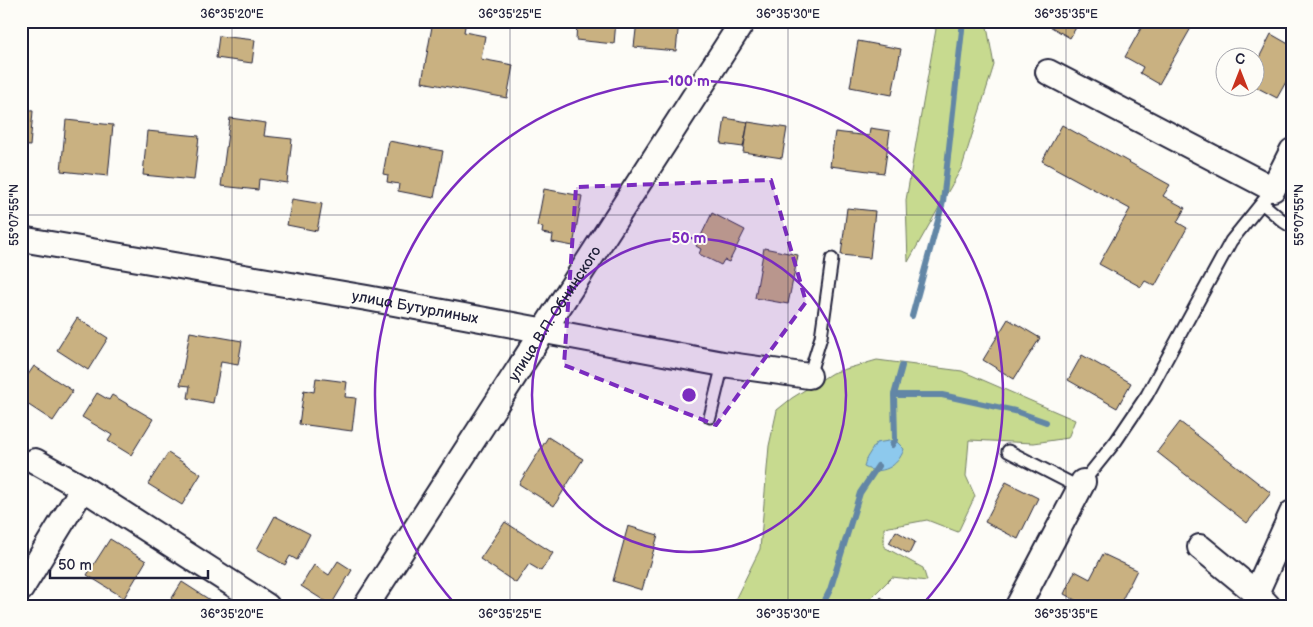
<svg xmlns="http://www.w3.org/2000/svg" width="1313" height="627" viewBox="0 0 1313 627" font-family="'Balsamiq Sans',sans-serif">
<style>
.green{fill:#c7da8f;stroke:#747e65}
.water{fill:#8dc9ed;stroke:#6286a6}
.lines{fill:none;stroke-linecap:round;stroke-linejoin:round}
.stream{stroke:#6286a6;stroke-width:6}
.building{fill:#c9b181;stroke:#22223b}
.service-casing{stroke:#22223b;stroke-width:15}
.minor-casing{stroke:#22223b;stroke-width:28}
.service{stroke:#fdfcf7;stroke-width:11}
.minor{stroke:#fdfcf7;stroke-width:24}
.marked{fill:#7b2cbf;fill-opacity:0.2;stroke:#7b2cbf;stroke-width:4;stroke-dasharray:10 6;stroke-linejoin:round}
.ticks{fill:none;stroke:#22223b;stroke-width:1;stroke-opacity:0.45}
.ring{fill:none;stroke:#7b2cbf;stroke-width:2.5}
.labels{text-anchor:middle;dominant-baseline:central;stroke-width:4;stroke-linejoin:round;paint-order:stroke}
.street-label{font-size:15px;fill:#22223b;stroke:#fdfcf7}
.centre{fill:#7b2cbf;stroke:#fdfcf7;stroke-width:2.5}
.ring-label{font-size:15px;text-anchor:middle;font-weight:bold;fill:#7b2cbf;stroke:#fdfcf7;stroke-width:4;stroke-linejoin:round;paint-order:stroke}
.neatline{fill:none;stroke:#22223b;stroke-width:2}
.ticks-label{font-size:12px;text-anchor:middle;fill:#22223b}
</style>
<rect width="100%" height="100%" fill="#fdfcf7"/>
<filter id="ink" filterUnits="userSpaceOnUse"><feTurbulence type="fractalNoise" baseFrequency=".02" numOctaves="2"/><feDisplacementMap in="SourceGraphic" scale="10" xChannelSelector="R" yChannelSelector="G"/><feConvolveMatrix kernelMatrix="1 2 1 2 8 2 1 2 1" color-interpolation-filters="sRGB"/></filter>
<g filter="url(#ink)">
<g class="green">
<polygon points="922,21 986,21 994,65 962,167 908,262 906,200 936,29"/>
<polygon points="877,360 962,371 1075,420 1068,438 1034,443 969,440 966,476 975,496 958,532 927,520 884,528 884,547 923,568 927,581 892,577 867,602 867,606 732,606 760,549 769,446 777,410 792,398 832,373"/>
</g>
<path class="water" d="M 895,440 L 904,449 C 898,467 881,476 864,467 L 866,459 L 876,443 Z"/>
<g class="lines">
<g class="stream">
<polyline points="912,316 943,202 963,21"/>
<polyline points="894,395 942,395 1015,411 1046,422"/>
<polyline points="892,445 895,440 894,395 902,366"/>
<polyline points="822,606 830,590 860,493 878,466"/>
</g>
</g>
<g class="building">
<polygon points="433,21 466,21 464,32 485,36 481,59 513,65 507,98 422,82"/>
<polygon points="577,21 616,21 614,44 576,40"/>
<polygon points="637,21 679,21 676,51 634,47"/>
<polygon points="1041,21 1088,21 1085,27 1078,24 1070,38"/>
<polygon points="1145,21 1195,21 1159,84 1140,73 1143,67 1125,57"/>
<polygon points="1271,34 1292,46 1292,71 1277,98 1256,87 1256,64"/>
<polygon points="219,36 255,40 252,63 216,58"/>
<polygon points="858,41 901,49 892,95 850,87"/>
<polygon points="21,110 33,111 30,146 21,145"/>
<polygon points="230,118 266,123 264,136 292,139 287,183 259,179 258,190 221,186"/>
<polygon points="725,118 748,122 743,147 721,144"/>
<polygon points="66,120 113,125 108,176 61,171"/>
<polygon points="748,122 787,128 782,158 743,152"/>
<polygon points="1062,125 1170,185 1163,196 1185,208 1177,222 1187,228 1155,286 1145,281 1141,287 1099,264 1130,209 1042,161"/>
<polygon points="870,128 890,131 884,173 830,166 835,132 869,136"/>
<polygon points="147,131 199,136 194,180 143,175"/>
<polygon points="389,141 443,151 434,198 398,191 399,184 387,182 388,175 383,174"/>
<polygon points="544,189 582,196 573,246 552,242 553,235 542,233 543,227 537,226"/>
<polygon points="292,199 322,204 317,231 287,225"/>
<polygon points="847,208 875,211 870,258 841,255"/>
<polygon points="712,213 745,230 729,262 724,260 721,265 699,254 701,249 696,246"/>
<polygon points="764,248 798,255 788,304 755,298"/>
<polygon points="77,318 108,338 88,370 57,350"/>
<polygon points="1008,319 1040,338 1014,379 983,360"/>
<polygon points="190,332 242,341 238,365 221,362 213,403 188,398 190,386 180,385"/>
<polygon points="1082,355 1131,383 1117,408 1068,380"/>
<polygon points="34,366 73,391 53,421 21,400 21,385"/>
<polygon points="316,378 347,382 345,397 356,398 352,431 299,424 304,390 314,392"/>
<polygon points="97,393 109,400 112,395 153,419 131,455 108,441 112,435 82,417"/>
<polygon points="1180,422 1271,493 1247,523 1157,452"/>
<polygon points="548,437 583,459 554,506 519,484"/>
<polygon points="168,453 201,474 182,505 148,484"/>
<polygon points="1006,482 1038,498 1018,539 985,522"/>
<polygon points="275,516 310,534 297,560 290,556 285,565 257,549"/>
<polygon points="505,522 553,553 541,571 529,564 516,583 480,559"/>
<polygon points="628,526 658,535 642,590 613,581"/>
<polygon points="896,531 915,542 909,554 889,543"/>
<polygon points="110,539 146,561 124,598 87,575"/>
<polygon points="1103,554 1137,570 1119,606 1086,606 1064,594 1075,571 1090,579"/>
<polygon points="338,561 352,570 331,605 301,586 314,565 329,575"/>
<polygon points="182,582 210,600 207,606 167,606"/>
<polygon points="881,597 892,606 875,606"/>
</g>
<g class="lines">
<defs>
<g id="service">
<polyline points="1262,203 1284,222 1292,227"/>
<polyline points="809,376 821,337 832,259"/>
<polyline points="710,417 723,364"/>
<polyline points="1008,451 1080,488"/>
<polyline points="1083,482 1116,441 1147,395 1231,241 1273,189"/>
</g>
<g id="minor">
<polyline points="1048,72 1273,189 1292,151"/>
<path id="s1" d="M 21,239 L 367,298 L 723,364 L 809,376"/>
<polyline points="35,461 83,488 267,606"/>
<polyline points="1200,547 1256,593 1268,606"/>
<polyline points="21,589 83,488"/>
<polyline points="1256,593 1292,513"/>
<path id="s2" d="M 366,606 L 743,21"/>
<polyline points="1018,606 1083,482"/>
</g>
</defs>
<use href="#service" class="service-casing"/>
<use href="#minor" class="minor-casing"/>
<use href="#service" class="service"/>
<use href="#minor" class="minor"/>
</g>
</g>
<path class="marked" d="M 771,180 L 806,302 L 716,425 L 564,365 L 576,187 Z"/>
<path class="ticks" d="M 232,21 L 232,606M 510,21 L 510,606M 788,21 L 788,606M 1066,21 L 1066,606M 21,215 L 1292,215"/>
<g class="ring">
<circle cx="689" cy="395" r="157"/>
<path d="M456 605A314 314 0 1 1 922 605"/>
</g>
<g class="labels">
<g class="street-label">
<text stroke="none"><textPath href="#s1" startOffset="400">улица Бутурлиных</textPath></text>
<text stroke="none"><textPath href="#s2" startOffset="348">улица В.П. Обнинского</textPath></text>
</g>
</g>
<circle cx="689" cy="395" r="8" class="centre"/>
<g class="ring-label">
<text x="689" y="86">100 m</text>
<text x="689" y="243">50 m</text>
</g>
<rect width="1313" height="627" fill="none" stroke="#fdfcf7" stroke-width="55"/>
<g transform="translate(1240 72)"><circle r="24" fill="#fdfcf7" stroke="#a5a5ac"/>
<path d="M0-4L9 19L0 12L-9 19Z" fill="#c8321e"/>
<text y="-8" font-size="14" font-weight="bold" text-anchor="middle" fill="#22223b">С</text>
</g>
<path d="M50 570v8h158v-8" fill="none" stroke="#22223b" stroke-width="2.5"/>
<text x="58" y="570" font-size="15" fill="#22223b" stroke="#fdfcf7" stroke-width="4" paint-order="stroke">50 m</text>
<rect x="28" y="28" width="1258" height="572" class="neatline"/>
<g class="ticks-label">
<text x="232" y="18">36°35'20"E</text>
<text x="510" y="18">36°35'25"E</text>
<text x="788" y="18">36°35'30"E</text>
<text x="1066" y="18">36°35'35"E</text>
<text transform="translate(14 215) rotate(-90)" y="4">55°07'55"N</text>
<text transform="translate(1299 215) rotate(-90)" y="4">55°07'55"N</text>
<text x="232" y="618">36°35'20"E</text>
<text x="510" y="618">36°35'25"E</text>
<text x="788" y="618">36°35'30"E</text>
<text x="1066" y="618">36°35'35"E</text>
</g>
</svg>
